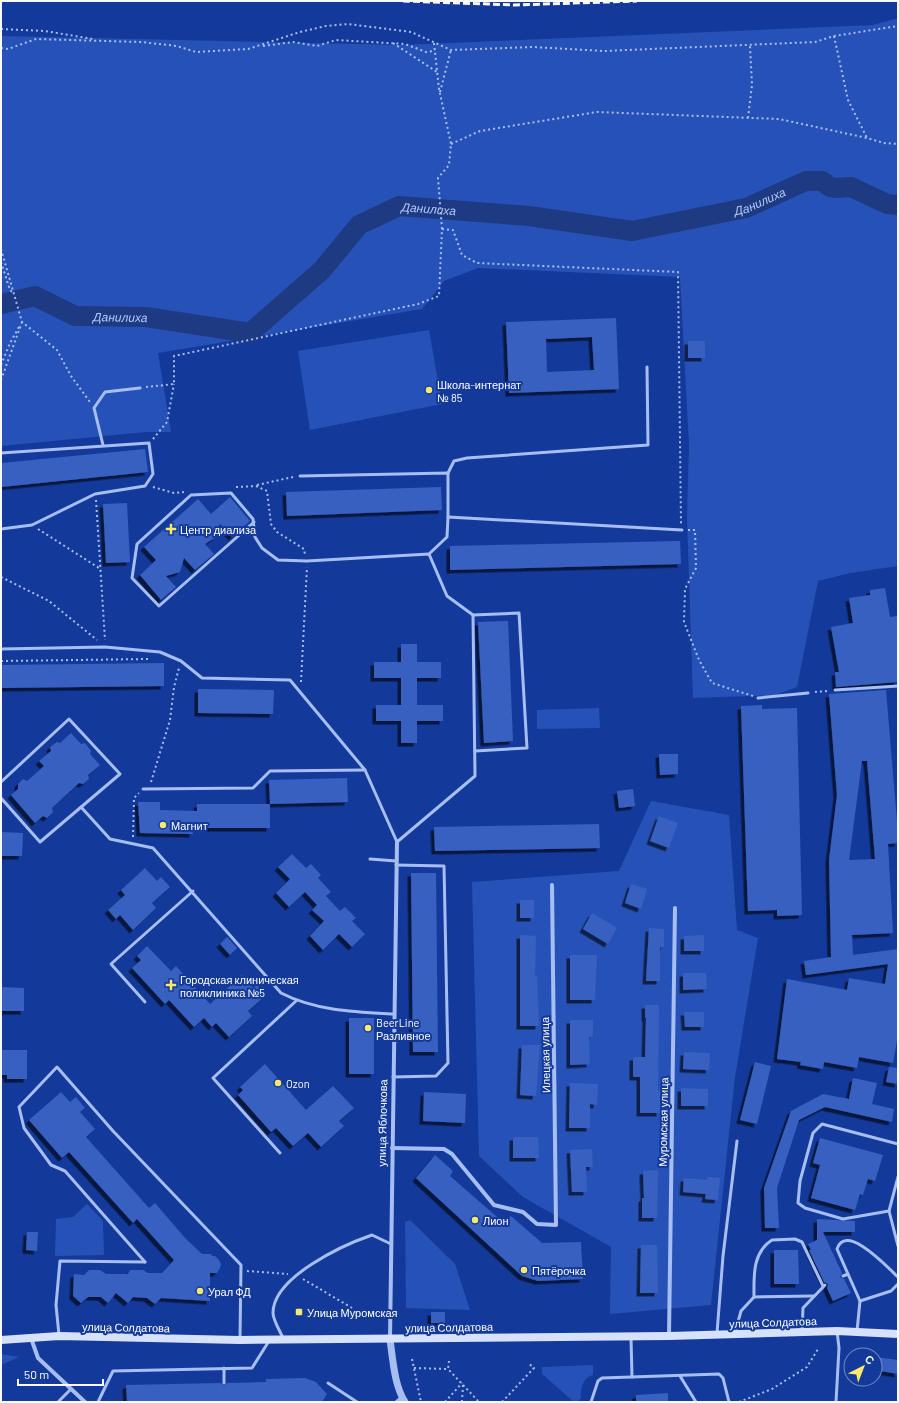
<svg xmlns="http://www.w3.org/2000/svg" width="899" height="1403" viewBox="0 0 899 1403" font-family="Barlow,sans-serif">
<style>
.green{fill:#2652b8}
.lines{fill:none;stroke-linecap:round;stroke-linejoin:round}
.river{stroke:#1d3a83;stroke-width:20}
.building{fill:#3760c0;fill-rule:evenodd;filter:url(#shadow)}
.path{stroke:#a7bef3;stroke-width:2;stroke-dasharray:2 3;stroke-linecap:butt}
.service{stroke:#a7bef3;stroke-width:3}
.minor{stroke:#a7bef3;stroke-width:4}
.tertiary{stroke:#a7bef3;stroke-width:7}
.secondary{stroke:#d6e1fd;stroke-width:8}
.rail{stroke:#fff;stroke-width:3;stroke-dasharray:7 3;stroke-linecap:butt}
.poi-dot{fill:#ffea69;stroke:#133a9a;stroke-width:1.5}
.labels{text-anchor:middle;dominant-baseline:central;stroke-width:4;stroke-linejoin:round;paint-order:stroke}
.poi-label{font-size:11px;fill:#fff;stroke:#133a9a;text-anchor:start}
.street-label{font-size:11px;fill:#fff;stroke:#133a9a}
.water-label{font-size:12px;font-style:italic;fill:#b3c9fa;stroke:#133a9a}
</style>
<defs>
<filter id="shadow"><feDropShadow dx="-3.5" dy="3.5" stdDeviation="0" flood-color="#0009"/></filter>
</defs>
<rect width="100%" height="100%" fill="#133a9a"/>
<g class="green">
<polygon points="898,18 898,566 850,573 818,581 797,687 775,695 693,698 687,517 689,444 680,277 478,268 444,281 422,309 158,353 171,432 146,432 1,446 1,36 402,45 873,25"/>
<polygon points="429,330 442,404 310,430 298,351"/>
<polygon points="599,708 600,728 537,729 537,710"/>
<polygon points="651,801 729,815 737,930 758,938 735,1077 711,1305 610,1314 611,1247 523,1197 479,1156 472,882 619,871"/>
<polygon points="87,1204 103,1221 104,1255 55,1256 56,1219 73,1217"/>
<polygon points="410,1220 455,1264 470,1310 406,1308 405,1222"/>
<polygon points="1,1354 19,1357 1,1365"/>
<path d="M 593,1365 L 593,1375 C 583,1377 580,1389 581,1398 L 577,1402 L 574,1402 L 542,1374 L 542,1367 Z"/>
</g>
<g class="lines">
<path class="river" id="s1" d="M 1,304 L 35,296 L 75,316 L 146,317 L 250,333 L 322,270 L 359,225 L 399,206 L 529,216 L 632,231 L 746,208 L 806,181 L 822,181 L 830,187 L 835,188 L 851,187 L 887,204 L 898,205"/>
</g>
<g class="building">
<path d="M 616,318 L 619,389 L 509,393 L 506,322 ZM 592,337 L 594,370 L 547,372 L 546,339 Z"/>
<rect x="688" y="341" width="17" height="17"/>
<polygon points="145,449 148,472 1,487 1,463"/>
<polygon points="441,487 442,510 287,516 286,492"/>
<polygon points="230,497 250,521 232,537 220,524 216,537 205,544 214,554 195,570 184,558 180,572 166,576 176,587 161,600 140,575 156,560 144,547 198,499 211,514"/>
<polygon points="127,503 130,562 106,563 103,504"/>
<polygon points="680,541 681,564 450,570 450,546"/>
<polygon points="885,588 890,617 898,616 898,682 836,687 835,672 839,672 831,627 853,623 849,598 870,595 870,590"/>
<polygon points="508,621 513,741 484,743 478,622"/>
<polygon points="401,644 417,644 417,662 441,662 441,678 417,678 417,705 443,705 443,721 417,721 417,743 401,743 401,721 376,721 376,705 401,705 401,678 374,678 374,662 401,662"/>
<polygon points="164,663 164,686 1,688 1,665"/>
<polygon points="198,689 274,690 273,714 198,713"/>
<path d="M 886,690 L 898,833 L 898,843 L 888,844 L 893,933 L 852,935 L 853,955 L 898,949 L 898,1035 L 893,1063 L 859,1057 L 857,1068 L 824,1062 L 823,1069 L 800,1065 L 801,1062 L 777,1059 L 787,979 L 847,990 L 849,978 L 885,984 L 888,964 L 806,975 L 804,961 L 831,957 L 829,860 L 837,795 L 829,694 ZM 862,761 L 867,761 L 875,859 L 849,860 Z"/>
<polygon points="762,705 762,709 797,708 802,915 777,916 777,910 748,911 741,706"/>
<polygon points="71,733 81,744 85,743 91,751 90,754 100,765 88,775 89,779 83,784 79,783 52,808 53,812 47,818 43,816 35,823 11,795 18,789 18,784 23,779 27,781 44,766 39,761 51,751 50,747 57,742 60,743"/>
<polygon points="659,754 678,754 678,774 660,775"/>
<polygon points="347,778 348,802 270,804 269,780"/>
<polygon points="633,789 635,806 619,808 617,791"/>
<polygon points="138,802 160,802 160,810 197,811 197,804 270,804 270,828 192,828 193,834 140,833"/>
<polygon points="659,816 678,823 669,848 650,841"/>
<polygon points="599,824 600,848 435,851 434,827"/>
<polygon points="1,832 23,833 22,856 1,856"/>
<polygon points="292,854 306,868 311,864 321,875 318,878 331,892 326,896 340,911 345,907 356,918 352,921 365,934 352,947 339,934 323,950 310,936 324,921 312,910 317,905 305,892 289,907 276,893 290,879 278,867"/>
<polygon points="145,868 157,881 161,877 170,887 152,903 156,908 133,930 120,915 116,919 108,910 125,895 121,890"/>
<polygon points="411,873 436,873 438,1052 413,1052"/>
<polygon points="631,884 647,889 641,909 625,903"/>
<rect x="520" y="900" width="14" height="18"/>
<polygon points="592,913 617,928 608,944 583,929"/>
<polygon points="649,928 664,929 664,947 660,947 660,981 646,981"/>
<polygon points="520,935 536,936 535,975 537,976 539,1026 520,1026"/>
<polygon points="704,935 704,951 684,951 684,936"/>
<polygon points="227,937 237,948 230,955 220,944"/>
<polygon points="147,946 171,971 176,966 210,1004 242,975 253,988 257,985 266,995 248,1011 252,1016 229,1037 216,1023 212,1027 204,1018 194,1027 169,1000 165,1004 132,968 141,960 137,956"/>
<polygon points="570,955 597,955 595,1000 570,1000"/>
<polygon points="683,973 706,973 707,989 683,990"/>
<polygon points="1,987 24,988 24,1011 1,1011"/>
<polygon points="645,1005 659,1005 658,1091 660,1091 660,1113 640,1113 640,1077 633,1077 633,1057 645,1057 646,1018 645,1018"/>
<polygon points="684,1012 704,1012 704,1027 685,1027"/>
<rect x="349" y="1018" width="25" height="56"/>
<polygon points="570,1020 593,1020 593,1037 589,1037 590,1064 570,1065"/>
<polygon points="522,1045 540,1045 536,1096 520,1095"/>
<polygon points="1,1050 27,1050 27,1079 7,1079 7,1075 1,1075"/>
<polygon points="684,1052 710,1053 709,1070 683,1069"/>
<polygon points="755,1062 771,1066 757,1124 740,1120"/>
<polygon points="265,1064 306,1110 333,1086 354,1108 339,1121 344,1126 321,1147 308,1133 293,1146 276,1128 271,1132 238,1095 243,1090 240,1087"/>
<polygon points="889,1067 898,1068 898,1084 886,1082"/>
<polygon points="853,1078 877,1083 872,1104 894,1109 892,1122 825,1107 799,1120 777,1188 779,1228 765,1228 764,1188 791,1111 823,1094 849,1099"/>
<polygon points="570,1083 598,1084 597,1105 590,1104 590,1128 569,1128"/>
<polygon points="681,1088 708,1089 708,1106 681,1106"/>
<polygon points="61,1092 70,1102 76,1097 85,1108 80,1112 95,1129 86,1137 149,1208 155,1203 186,1239 202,1254 211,1254 212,1256 215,1256 219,1260 221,1264 220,1268 217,1273 210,1273 210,1301 161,1298 155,1304 147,1298 133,1297 128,1303 116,1293 108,1303 101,1297 88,1297 81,1303 73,1296 74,1274 84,1275 89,1270 100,1270 106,1274 128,1274 130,1270 143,1270 148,1273 162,1273 174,1260 137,1219 133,1223 69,1152 62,1158 29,1120"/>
<polygon points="424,1092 466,1094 465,1123 423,1121"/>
<polygon points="513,1137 538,1137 539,1158 513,1158"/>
<polygon points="820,1138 883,1155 875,1181 868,1179 863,1195 860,1194 855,1210 811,1198 820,1165 813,1163"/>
<polygon points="592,1149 593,1167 586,1167 587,1192 572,1192 570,1150"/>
<polygon points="435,1155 453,1171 450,1176 504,1223 511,1216 542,1243 581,1242 583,1279 538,1281 522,1276 416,1178"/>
<polygon points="658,1170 657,1218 642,1218 642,1198 644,1198 643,1171"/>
<polygon points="707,1177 720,1178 718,1200 705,1199 706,1194 683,1192 684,1178 707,1180"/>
<polygon points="817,1219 855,1221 855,1232 823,1232 842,1273 840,1277 844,1279 851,1293 833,1301 827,1288 828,1284 824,1282 809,1250 811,1250 808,1244 817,1240"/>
<polygon points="27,1232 38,1232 37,1251 26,1250"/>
<polygon points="641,1245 657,1245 658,1293 640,1293"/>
<polygon points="774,1250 798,1250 799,1284 774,1284"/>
<rect x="431" y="1312" width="14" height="11"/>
<polygon points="875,1357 898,1360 898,1374 875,1370"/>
<polygon points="305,1378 316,1382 327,1394 322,1402 127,1402 126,1385 221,1383 224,1386 227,1383 266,1382 266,1379"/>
<polygon points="668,1393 668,1402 636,1402 636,1395"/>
</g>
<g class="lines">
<g class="path">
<polyline points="1,29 45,31 93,39"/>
<polyline points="834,36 848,100 867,138"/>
<polyline points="393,43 437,72"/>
<polyline points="263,46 293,42 317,46 336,40 405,44 426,52 435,51"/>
<polyline points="1,48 8,49 36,39 141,42 177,46 196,52 248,49 300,32 326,26 348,24 411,32 451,50 533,47 604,51 815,42 834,36 898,26"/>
<polyline points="440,92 451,50"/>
<polyline points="748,118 752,85 750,46"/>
<polyline points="451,144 480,131 597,112 779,119 867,138 884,143 898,144"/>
<polyline points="442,229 453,230 462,255 477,263 678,272 681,524"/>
<polyline points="1,249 22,322 57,350 71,376 90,402"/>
<polyline points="1,262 10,290 12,292"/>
<polyline points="1,365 10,343 19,327"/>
<polyline points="1,380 22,322"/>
<polyline points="146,387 174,384 174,356 418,304 439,296 442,229 438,178 449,165 451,144 439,89 434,43"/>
<polyline points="153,439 167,422 174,384"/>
<polyline points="257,485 293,477"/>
<polyline points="153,487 174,493 184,492"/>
<polyline points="236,487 256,486 267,491 271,524 277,532 304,549 305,555"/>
<polyline points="96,500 105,640"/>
<polyline points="38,529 99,568"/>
<polyline points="688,530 695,530 696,568 685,589 684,622 699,660 712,683 753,696"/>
<polyline points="1,577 49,601 97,640"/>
<polyline points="1,661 150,659"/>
<polyline points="301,682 307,567"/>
<polyline points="815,692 828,691"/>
<polyline points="151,782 170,720 174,687 179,668"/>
<polyline points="133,837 134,798 139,793"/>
<polyline points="247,1271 288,1274"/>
<polyline points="303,1279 352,1308"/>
<polyline points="412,1359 421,1402"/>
<polyline points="449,1361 448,1369 479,1402"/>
<polyline points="414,1368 448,1369"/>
<polyline points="445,1402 462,1383"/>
<polyline points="462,1402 463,1385"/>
<polyline points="502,1402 534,1368 528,1363"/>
<polyline points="739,1402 772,1389 807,1367 818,1349"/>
</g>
<g class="service">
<polyline points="103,445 94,408 105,392 140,388"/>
<polyline points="1,453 149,443 153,474 145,486 95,494 32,525 1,529"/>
<polyline points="448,473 454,461 467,458 648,445 647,367"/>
<polyline points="300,476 448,473 448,517"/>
<polyline points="429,554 447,537 448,517 682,530"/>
<polyline points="473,615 519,613 527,748 475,751"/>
<polyline points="1,649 105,647 160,652 181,661 202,678 290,680 365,770 397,842 475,776 473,615 447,596 429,554 307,561 278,560 262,548 255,537 253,519 231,493 191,495 137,544 132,578 159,606 254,522"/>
<polyline points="835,690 898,686"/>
<polyline points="758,698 808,693"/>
<polyline points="1,782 69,719 120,774 40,842 1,798"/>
<polyline points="143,789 253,788 270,771 365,770"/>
<path d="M 81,807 L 110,839 L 153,848 L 281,993 C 316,1011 356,1012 394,1014"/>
<polyline points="370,859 396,861"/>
<polyline points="145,1002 111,964 193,891"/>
<polyline points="393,1077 436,1076 448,1063 444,866 396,865"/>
<polyline points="280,1153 213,1078 296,1001"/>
<polyline points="898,1177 889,1211 898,1246"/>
<polyline points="889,1211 843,1219 805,1208 798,1203 800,1181 813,1133 822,1124 898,1144"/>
<polyline points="145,1262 65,1171 51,1165 24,1128 19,1107 57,1067 113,1131 241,1265 240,1339"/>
<path d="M 848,1274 L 837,1249 C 846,1222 888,1268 898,1277"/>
<polyline points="843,1276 848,1274 860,1301 857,1331"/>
<polyline points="754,1297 814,1296"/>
<polyline points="860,1301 891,1291 898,1284"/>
<polyline points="802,1332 803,1308 825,1285"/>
<polyline points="717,1333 723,1256 737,1141"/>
<path d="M 735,1333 L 741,1311 L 754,1297 C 754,1276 752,1253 772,1240 L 795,1239 L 802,1242 L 823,1286"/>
<polyline points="59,1335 56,1305 60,1261 145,1262"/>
<path d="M 283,1338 C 280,1331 273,1320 273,1313 C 273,1277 343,1245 372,1235 L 391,1244"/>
<polyline points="631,1338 632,1377"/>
<polyline points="224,1368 224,1383"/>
<polyline points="680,1376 696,1402"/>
<polyline points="328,1383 357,1402"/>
<polyline points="58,1402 71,1389"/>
<polyline points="98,1402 113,1371 252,1368 269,1341"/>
<polyline points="396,1402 402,1397"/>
<polyline points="591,1402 598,1381 602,1378 719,1374 723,1378 729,1402"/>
<polyline points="836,1402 839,1348 837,1331"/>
</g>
<g class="minor">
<polyline points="392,1148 444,1149 452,1154 494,1205 523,1212 537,1224 556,1225 552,885"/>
<polyline points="669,1336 675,908"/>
<polyline points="31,1338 38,1358 85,1402"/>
<polyline points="390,1339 397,842"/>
</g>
<path class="tertiary" d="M 390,1340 C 393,1359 394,1385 405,1402"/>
<polyline class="secondary" points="1,1340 59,1336 240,1340 669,1336 837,1331 898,1334"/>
<polyline class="rail" points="403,1 515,5 637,1"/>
</g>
<g class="poi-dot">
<circle cx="429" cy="390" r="4"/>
<path d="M169 523h4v4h4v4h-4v4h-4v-4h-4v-4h4z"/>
<circle cx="163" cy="825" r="4"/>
<path d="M169 979h4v4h4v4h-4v4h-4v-4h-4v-4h4z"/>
<circle cx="368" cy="1028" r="4"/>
<circle cx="278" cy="1083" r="4"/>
<circle cx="475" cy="1220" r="4"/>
<circle cx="524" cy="1270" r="4"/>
<circle cx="200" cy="1291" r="4"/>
<rect x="295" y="1308" width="8" height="8" rx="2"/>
</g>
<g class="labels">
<g class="poi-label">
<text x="437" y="384">Школа-интернат<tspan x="437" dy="13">№ 85</tspan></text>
<text x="180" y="529">Центр диализа</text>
<text x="171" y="825">Магнит</text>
<text x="180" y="979">Городская клиническая<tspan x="180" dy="13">поликлиника №5</tspan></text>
<text x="376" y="1022">BeerLine<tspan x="376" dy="13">Разливное</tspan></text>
<text x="286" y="1083">Ozon</text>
<text x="483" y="1220">Лион</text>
<text x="532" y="1270">Пятёрочка</text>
<text x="208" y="1291">Урал ФД</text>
<text x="307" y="1312">Улица Муромская</text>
</g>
<g class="street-label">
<text transform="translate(545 1055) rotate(-91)">Илецкая улица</text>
<text transform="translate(663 1122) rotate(-89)">Муромская улица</text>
<text transform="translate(382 1123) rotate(-89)">улица Яблочкова</text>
<text transform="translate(773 1322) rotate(-2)">улица Солдатова</text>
<text transform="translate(126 1327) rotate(1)">улица Солдатова</text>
<text transform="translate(449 1327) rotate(-1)">улица Солдатова</text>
</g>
<g class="water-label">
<text stroke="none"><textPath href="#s1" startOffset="820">Данилиха</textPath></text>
<text stroke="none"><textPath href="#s1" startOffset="484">Данилиха</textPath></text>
<text stroke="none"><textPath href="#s1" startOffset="125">Данилиха</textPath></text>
</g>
</g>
<rect width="899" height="1403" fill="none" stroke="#ffffff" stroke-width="4"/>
<g transform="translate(863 1367) rotate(42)"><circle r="19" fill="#133a9a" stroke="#7189c2"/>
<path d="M0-3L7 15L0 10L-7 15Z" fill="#ffea69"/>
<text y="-6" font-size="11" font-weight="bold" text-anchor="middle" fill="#ffffff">С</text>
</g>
<path d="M18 1379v6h85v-6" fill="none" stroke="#ffffff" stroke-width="2"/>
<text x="24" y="1379" font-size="12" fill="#ffffff" stroke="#133a9a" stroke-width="3" paint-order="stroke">50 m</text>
</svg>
